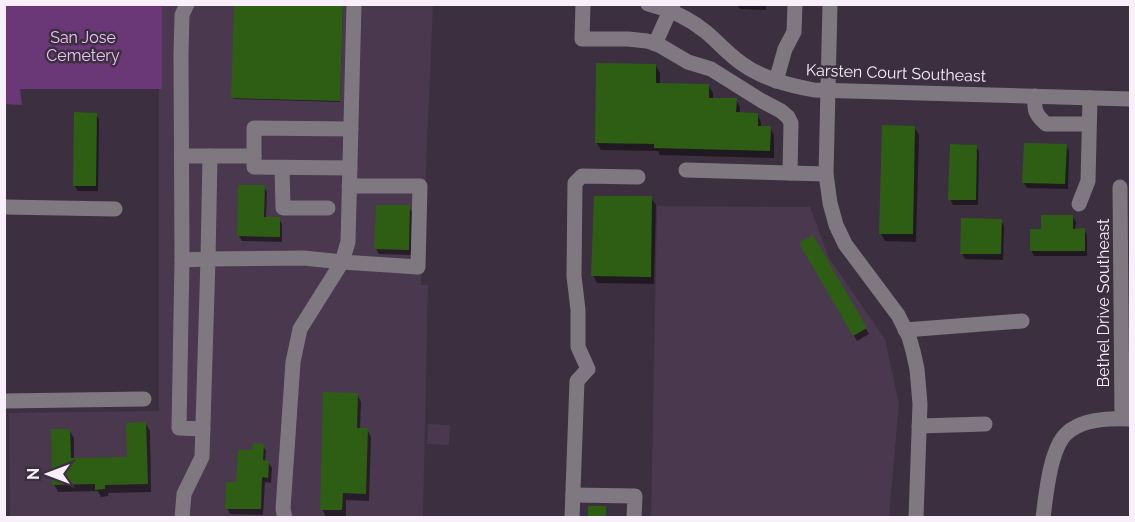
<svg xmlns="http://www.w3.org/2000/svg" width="1135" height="522" viewBox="0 0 1135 522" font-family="Raleway,sans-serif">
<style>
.built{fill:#49384e}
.green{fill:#6a3876}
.shadow{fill:#0007}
.building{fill:#2e5e13}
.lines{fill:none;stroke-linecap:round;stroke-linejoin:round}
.minor{stroke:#7f7881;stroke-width:15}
.labels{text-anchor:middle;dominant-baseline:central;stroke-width:5;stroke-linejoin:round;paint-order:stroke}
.park-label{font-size:16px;fill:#edc1f7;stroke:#3c2f40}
.street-label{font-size:16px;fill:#f8effa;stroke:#3c2f40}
</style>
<rect width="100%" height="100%" fill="#3c2f40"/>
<g class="built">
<polygon points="159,5 433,5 421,285 428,285 423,517 10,517 9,413 159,411"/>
<polygon points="657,206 810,207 829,258 885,339 899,404 889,517 651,518"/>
<polygon points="428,424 450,425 449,445 427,444"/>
</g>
<polygon class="green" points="5,4 162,5 162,89 20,89 22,105 5,104"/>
<g class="shadow">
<polygon points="343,4 340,102 234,99 233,98"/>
<polygon points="737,4 766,4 766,10 740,9"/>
<polygon points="656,66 660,73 660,84 709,86 713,93 713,100 736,100 740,107 740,114 757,114 761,122 761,127 770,128 774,135 774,158 660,155 658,151 601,150 596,142"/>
<polygon points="96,114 99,120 98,191 78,191 74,185"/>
<polygon points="914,127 919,135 916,242 885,241 881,234"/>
<polygon points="976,146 979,152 978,205 953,205 950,199"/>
<polygon points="1066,146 1069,151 1068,189 1027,188 1024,183"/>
<polygon points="264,187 267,192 266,218 279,219 282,224 282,242 242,241 239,236"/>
<polygon points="651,198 656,205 654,284 597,283 593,275"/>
<polygon points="409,207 412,212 411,255 379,254 376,249"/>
<polygon points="1072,216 1076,222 1075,230 1084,230 1087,235 1087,256 1034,256 1031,250 1042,230"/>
<polygon points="1001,221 1004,226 1003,260 965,259 962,253"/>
<polygon points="812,237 869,334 857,341 801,244"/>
<polygon points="357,394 361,402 360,429 367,429 371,437 369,501 346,500 346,517 326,517 322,509"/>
<polygon points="146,424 150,431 151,492 108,493 108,496 101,497 98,491 58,492 54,484 69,430 74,438 74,459 128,458"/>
<polygon points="263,446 266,451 265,462 268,462 272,468 271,483 265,482 263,515 230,514 227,508 237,484 254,451"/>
</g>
<g class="building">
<polygon points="234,4 343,4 340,101 231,98"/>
<polygon points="596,63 656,64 656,83 709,84 709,98 737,98 736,112 758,113 758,126 771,126 770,151 654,148 654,144 595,143"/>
<polygon points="74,112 97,113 96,186 73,186"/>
<polygon points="882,125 915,126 913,234 879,234"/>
<polygon points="1024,143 1067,144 1065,184 1022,183"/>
<polygon points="950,144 977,145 976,200 948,200"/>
<polygon points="238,185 265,185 264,217 280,217 280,237 237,236"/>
<polygon points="594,196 652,196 651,277 591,276"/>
<polygon points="376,205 410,205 409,250 374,249"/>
<polygon points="1041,215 1073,215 1073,229 1085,228 1085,251 1030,251 1030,229 1041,229"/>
<polygon points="961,218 1002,219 1001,254 960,254"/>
<polygon points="813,235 867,328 853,336 799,243"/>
<polygon points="323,392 358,393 357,428 368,428 366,494 343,493 342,510 320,510"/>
<polygon points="146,422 148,484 105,485 105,489 95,490 95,484 52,485 51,429 70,429 71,458 127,457 126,423"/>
<polygon points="253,443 264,444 263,460 269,461 268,478 262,477 261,509 225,509 226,482 236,482 238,450 252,450"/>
<rect x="588" y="506" width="18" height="12"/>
</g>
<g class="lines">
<g class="minor">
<polyline points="187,4 182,15 181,55 182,260 179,428 203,429"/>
<polyline points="583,4 582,39 628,39 647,41 659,45 688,62 711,69 762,101 781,111 788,117 791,123 790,173"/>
<path d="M 648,4 C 669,9 690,19 706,32 C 718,42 728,54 741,63 C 763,79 788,85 814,90 L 1130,99"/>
<polyline points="830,4 826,174 830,203 836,225 845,244 898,315 909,337 913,351 917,369 920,404 916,518"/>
<polyline points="655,44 673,4"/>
<polyline points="776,81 785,49 794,32 795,4"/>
<path d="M 1035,96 C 1034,110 1035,114 1046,124 L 1089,124"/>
<polyline points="182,156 254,156"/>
<polyline points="282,168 283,208 328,208"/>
<polyline points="350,168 254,167 254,128 351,129"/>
<polyline points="686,170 826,174"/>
<polyline points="349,186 420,186 418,267 342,262 348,242 354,4"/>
<polyline points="1120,187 1122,418"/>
<polyline points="1079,204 1088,181 1090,98"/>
<polyline points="4,207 115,209"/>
<polyline points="182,260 208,259 210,156"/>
<polyline points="905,330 1022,321"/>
<polyline points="4,401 144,399"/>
<polyline points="919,426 985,424"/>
<polyline points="573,495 635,496 634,518"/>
<polyline points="182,518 184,494 202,457 208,259 304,258 342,262 300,329 293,362 283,509 285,518"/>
<polyline points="572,518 577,381 588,369 578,347 578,310 574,276 575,183 582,176 638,177"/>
<path d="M 1043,518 C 1046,495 1050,448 1067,433 C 1082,419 1111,418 1130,419"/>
</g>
</g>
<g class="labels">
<g class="park-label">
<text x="83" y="37">San Jose<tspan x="83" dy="18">Cemetery</tspan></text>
</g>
<g class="street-label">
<text transform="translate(896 73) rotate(2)">Karsten Court Southeast</text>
<text transform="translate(1103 303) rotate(-90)">Bethel Drive Southeast</text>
</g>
</g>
<rect width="1135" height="522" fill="none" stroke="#f8effa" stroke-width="12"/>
<g transform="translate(48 474) rotate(270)" stroke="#3c2f40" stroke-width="4.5" paint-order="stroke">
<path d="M0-4.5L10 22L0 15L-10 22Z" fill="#f8effa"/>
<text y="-9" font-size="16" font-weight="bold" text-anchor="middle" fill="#f8effa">N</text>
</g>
</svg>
